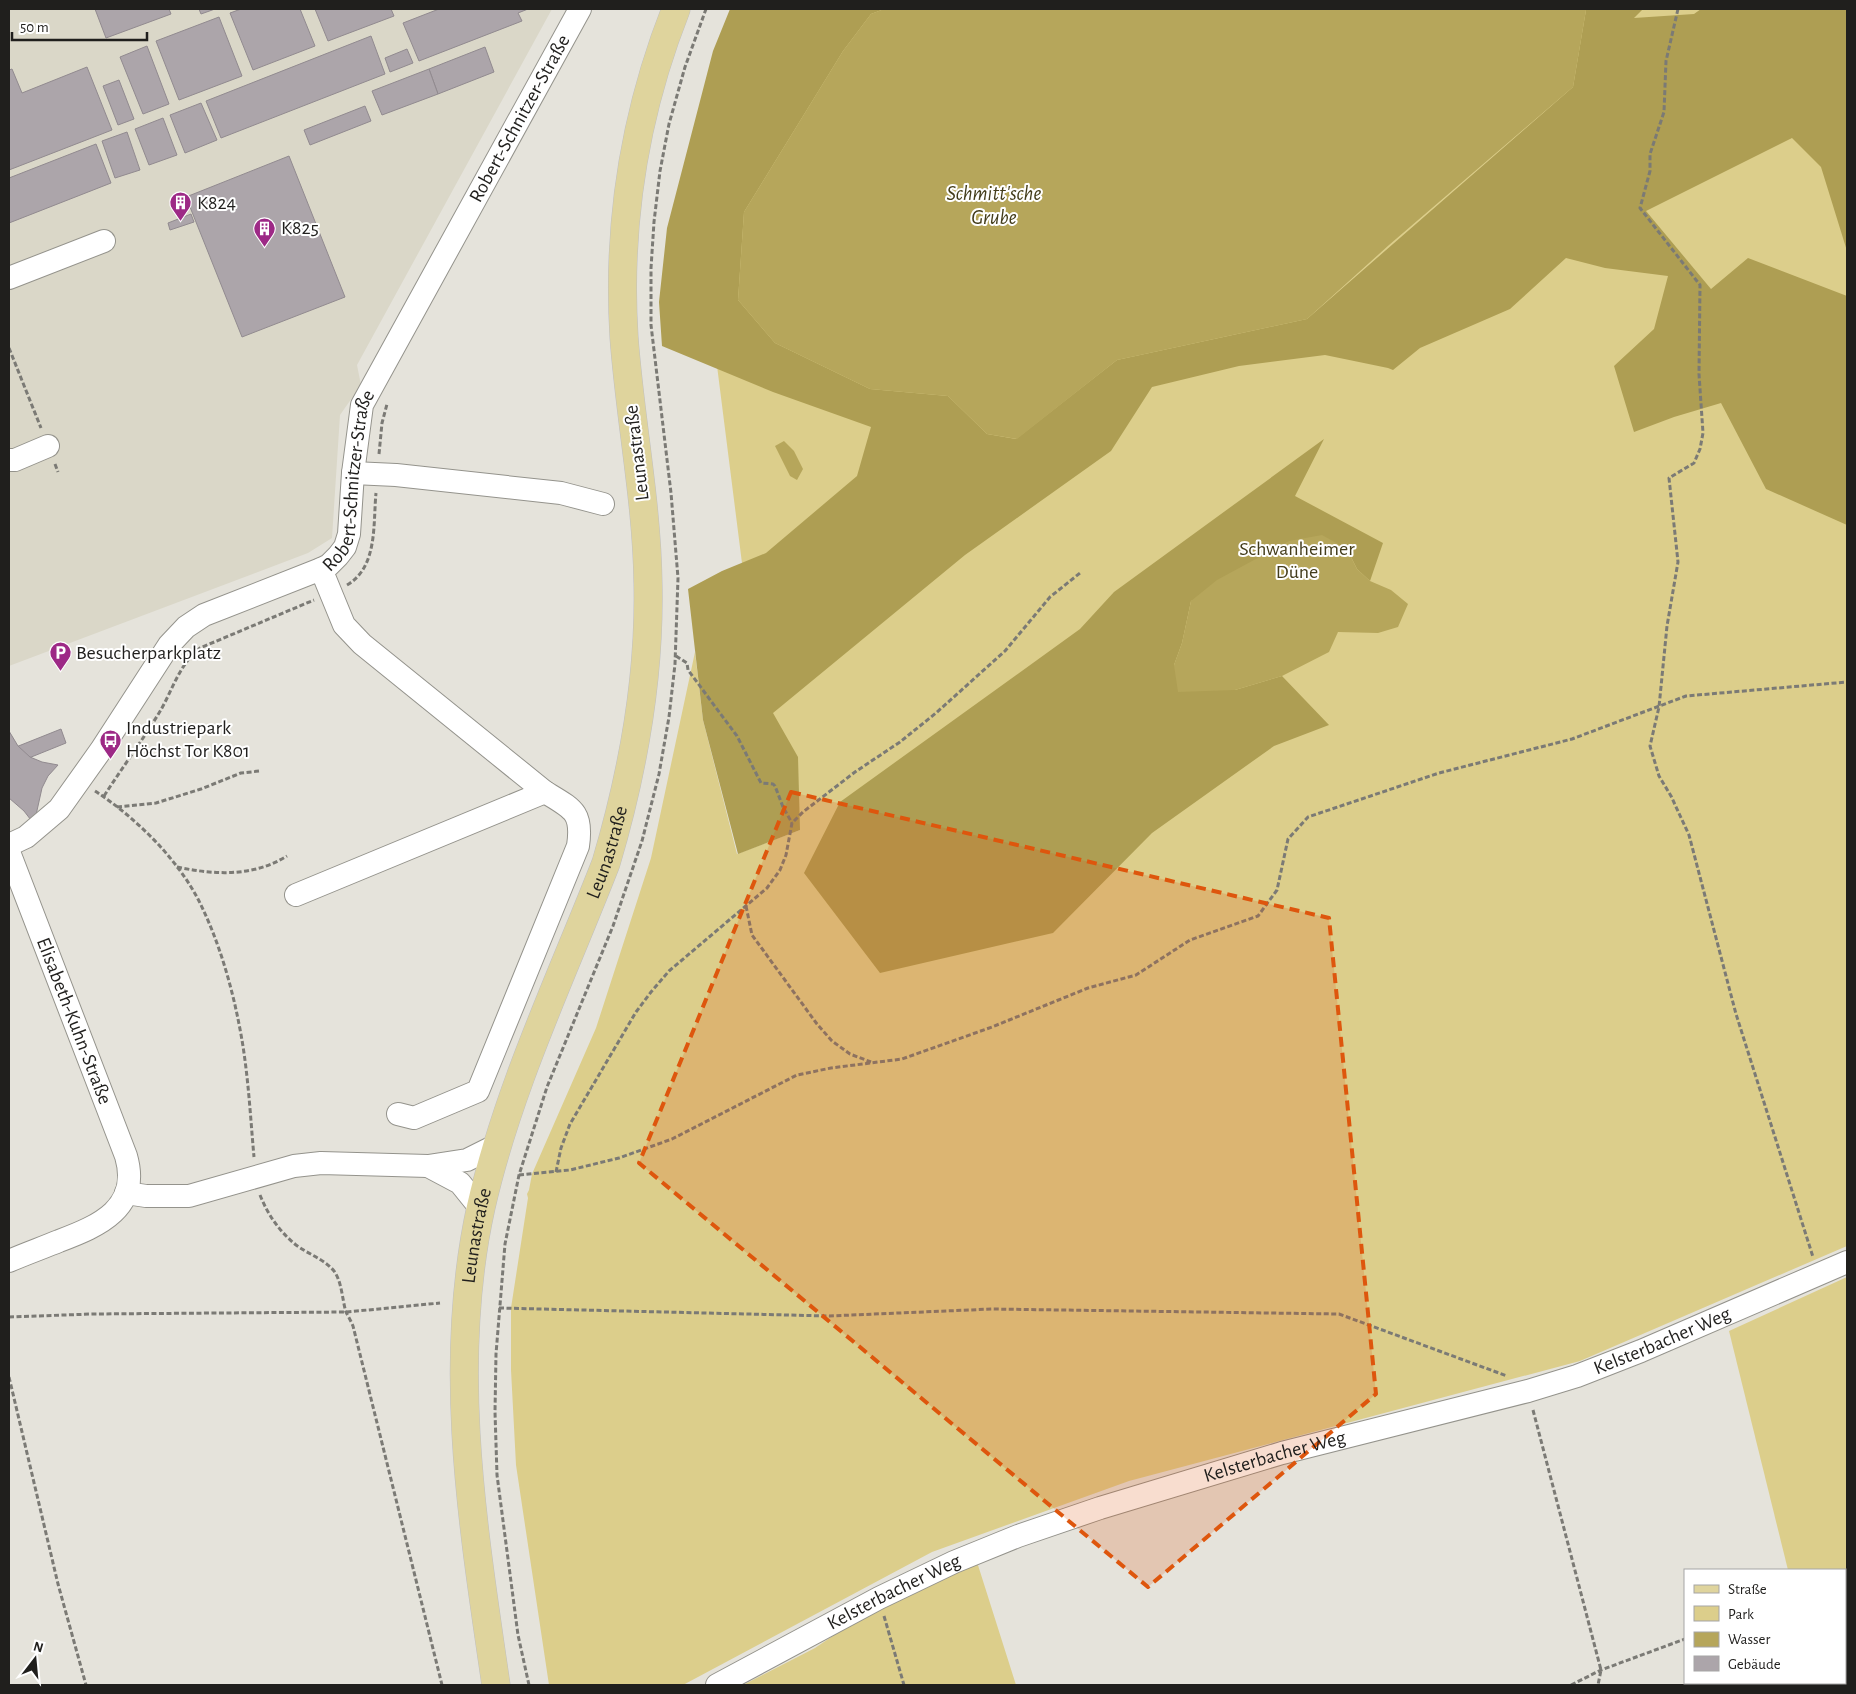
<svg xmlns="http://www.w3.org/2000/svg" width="1856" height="1694" viewBox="0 0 1856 1694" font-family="'Alegreya Sans',sans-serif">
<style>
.built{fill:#dad7c8}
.green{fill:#dcce8b}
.forest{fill:#ae9e53}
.water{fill:#b6a65b}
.building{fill:#aca5aa;stroke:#918a8f}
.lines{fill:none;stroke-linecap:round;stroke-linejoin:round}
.minor-casing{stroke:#94938c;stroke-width:24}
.major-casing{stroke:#c1c0c0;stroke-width:29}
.path{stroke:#7b7a75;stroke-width:3;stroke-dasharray:5 2.5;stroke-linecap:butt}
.minor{stroke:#fff;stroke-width:22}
.major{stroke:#dfd49d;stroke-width:28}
.marked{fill:#de560d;fill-opacity:0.2;stroke:#de560d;stroke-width:4;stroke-dasharray:10 6;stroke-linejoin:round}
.labels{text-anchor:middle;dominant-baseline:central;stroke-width:4;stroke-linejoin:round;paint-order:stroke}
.street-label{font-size:20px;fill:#201f1d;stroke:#fff}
.poi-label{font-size:20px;fill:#201f1d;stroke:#fff;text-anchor:start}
.park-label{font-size:20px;fill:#443d1c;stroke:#fff}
.water-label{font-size:21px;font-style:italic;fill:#433c1a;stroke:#fff}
</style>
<rect width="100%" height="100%" fill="#e5e3db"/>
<polygon class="built" points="9,9 552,9 357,365 361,385 340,415 332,538 308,553 9,666"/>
<g class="green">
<polygon points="796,9 1847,9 1847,1246 1580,1361 1129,1481 932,1552 683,1685 549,1685 516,1465 511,1370 511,1308 528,1198 527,1194 529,1190 532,1174 596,1028 651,858 695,652 703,720 737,854 800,830 753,650 695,192"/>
<polygon points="1847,1277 1847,1570 1788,1570 1729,1331"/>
<polygon points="977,1562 1016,1685 743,1685 815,1648 889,1598"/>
</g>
<g class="forest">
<polygon points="730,9 884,9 871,14 843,51 744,212 738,300 775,343 870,389 948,396 987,434 1016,439 1117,360 1307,319 1573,87 1586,10 1588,9 1643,9 1634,18 1694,14 1701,9 1847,9 1847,251 1821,167 1792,138 1646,211 1711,289 1748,258 1847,296 1847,525 1766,489 1721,403 1674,417 1634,432 1614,366 1654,329 1668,276 1605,268 1566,258 1510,309 1420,348 1393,370 1388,368 1325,355 1239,366 1152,387 1111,451 965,555 773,713 798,757 800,830 738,854 703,720 688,589 722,571 766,553 857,476 871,427 773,392 662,346 659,302 667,228 713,51"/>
<polygon points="1324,439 1295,496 1383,543 1370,581 1357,569 1347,549 1191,601 1182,643 1174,665 1235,690 1282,676 1329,725 1274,746 1152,833 1053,933 880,973 804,873 840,802 1080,629 1114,592"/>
</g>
<g class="water">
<polygon points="884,9 1588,9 1586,10 1573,87 1389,245 1307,319 1117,360 1017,439 987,434 948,396 870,389 775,343 738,300 744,212 843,51 871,14"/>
<polygon points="784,441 794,451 803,469 797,480 790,476 775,446"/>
<polygon points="1322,535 1347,549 1357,569 1370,581 1391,590 1408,604 1398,627 1378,633 1338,632 1329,652 1282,676 1235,690 1178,692 1174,665 1182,643 1191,601 1217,580 1289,541"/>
</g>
<g class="building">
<polygon points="95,9 169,9 171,14 106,38"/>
<polygon points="199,9 215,9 201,14"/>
<polygon points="241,9 300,9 315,46 253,70 230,13"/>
<polygon points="315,9 391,9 394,16 328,41"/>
<polygon points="439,9 528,9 518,13 522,21 419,61 403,23"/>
<polygon points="219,17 242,76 179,100 156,41"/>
<polygon points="371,36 385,74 221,138 206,101"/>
<polygon points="147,46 169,104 143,114 120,57"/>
<polygon points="485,47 494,72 438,94 429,69"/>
<polygon points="407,49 413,63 390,72 385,58"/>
<polygon points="87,67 112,130 9,170 9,70 12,69 22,93"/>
<polygon points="429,69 438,94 382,115 372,91"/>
<polygon points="119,80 134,119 118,125 103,86"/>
<polygon points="201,103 217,140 185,153 170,115"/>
<polygon points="365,106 371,121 310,145 304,130"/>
<polygon points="163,118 177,155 149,165 135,129"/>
<polygon points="127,132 140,170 115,178 102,141"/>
<polygon points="96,144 111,183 9,223 9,178"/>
<polygon points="289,156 345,297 242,337 186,197"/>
<polygon points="191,214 194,222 170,230 168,223"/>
<polygon points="61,729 66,743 9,766 9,732 16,747"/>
<polygon points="9,731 18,746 30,757 42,762 58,765 48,776 42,788 34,824 24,811 9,798"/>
</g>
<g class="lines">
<defs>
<g id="minor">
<polyline points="9,278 104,241"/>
<polyline points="9,460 15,460 48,446"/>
<polyline points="353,473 396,475 561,493 603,504"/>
<path d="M 321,569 L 344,625 L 362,644 L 545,792 C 573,809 583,812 578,846 L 478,1091 L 414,1118 L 398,1114"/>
<path id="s1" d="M 9,845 L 26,837 L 59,809 L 101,750 L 169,645 L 186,627 L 204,615 L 321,569 L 329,565 L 338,556 L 345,547 L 349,534 L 353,473 L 362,405 L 580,9"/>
<path id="s2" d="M 9,852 L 126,1156 C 141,1208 99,1226 59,1241 C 42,1248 25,1254 9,1261"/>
<polyline points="296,895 545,792"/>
<polyline points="428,1166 460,1183 481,1209"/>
<polyline points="126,1193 146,1196 189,1196 294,1166 321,1163 428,1166 467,1160 497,1145"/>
<path id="s3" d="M 717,1685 L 879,1598 L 954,1562 L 1018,1536 L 1100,1508 L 1282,1453 L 1528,1391 L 1577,1376 L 1641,1351 L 1847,1262"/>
</g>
<g id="major">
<path id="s4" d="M 496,1685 C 473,1527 446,1365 481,1207 C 508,1088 562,976 606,863 C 633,772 650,679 648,584 C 647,501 630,420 624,337 C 617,225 635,113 676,9"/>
</g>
</defs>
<use href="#minor" class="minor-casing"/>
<use href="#major" class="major-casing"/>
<g class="path">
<polyline points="1678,9 1666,61 1664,112 1650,154 1650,171 1640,208 1700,285 1699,374 1703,433 1700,449 1694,463 1669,478 1678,562 1667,626 1659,707 1650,746 1659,776 1671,796 1689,835 1736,1014 1813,1257"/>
<polyline points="9,348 41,428"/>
<polyline points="379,454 382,423 387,404"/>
<polyline points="55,464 58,472"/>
<path d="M 347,585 C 378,567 373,524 376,493"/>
<polyline points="676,656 687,663 688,670 737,736 761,783 773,784 775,786 783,807 792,823"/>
<path d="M 95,791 C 135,817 177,858 199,901 C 218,939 231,983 239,1024 C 248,1068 250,1113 254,1157"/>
<path d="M 104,796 C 122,768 142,741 159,713 C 172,692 179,664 200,648 L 314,600"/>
<polyline points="117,807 156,803 201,789 241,773 260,771"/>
<path d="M 177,867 C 215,875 253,877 287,856"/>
<polyline points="746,906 752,935 817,1024 832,1041 850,1054 871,1062"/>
<polyline points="556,1172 561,1148 570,1124 636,1012 651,992 669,971 767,888 780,870 786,855 792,823 803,812 855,772 900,742 936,713 1005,651 1050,597 1080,573"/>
<polyline points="519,1175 570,1170 619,1158 672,1139 797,1075 831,1068 902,1059 992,1027 1088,988 1136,975 1190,940 1258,916 1277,890 1288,839 1308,817 1439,773 1572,739 1686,696 1847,682"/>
<path d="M 260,1195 C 268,1215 279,1231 296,1245 C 308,1254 324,1259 334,1271 C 342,1282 342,1299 346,1312 C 348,1316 351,1321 353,1326 L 442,1685"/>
<polyline points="499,1308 829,1316 992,1309 1339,1314 1507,1376"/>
<polyline points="9,1317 92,1314 347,1312 440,1303"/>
<polyline points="9,1377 58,1584 86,1685"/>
<polyline points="1533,1410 1601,1670 1598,1685"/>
<polyline points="1845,1579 1847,1578"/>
<polyline points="884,1616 904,1685"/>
<polyline points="529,1685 518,1635 497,1475 495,1412 496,1354 505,1244 519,1175 547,1087 613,926 642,841 659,774 669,717 675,664 678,578 671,493 651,325 651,268 654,222 660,171 669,124 685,67 706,9"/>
<polyline points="1571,1685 1601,1670 1685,1639"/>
</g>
<use href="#minor" class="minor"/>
<use href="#major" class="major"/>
</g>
<path class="marked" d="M 791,792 L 1329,918 L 1376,1394 L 1148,1587 L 639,1163 Z"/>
<defs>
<symbol id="building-pin" viewBox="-11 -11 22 30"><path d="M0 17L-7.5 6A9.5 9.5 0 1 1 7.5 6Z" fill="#9d2986" stroke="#fff"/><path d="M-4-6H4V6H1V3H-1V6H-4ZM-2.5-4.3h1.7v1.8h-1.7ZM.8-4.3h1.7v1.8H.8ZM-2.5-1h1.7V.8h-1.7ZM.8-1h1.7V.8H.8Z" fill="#fff"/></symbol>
<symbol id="parking-pin" viewBox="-11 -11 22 30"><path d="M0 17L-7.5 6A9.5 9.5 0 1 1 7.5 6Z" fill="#9d2986" stroke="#fff"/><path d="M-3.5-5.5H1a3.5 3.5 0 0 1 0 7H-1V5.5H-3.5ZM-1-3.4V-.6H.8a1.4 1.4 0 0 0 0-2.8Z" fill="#fff"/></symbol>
<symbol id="bus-pin" viewBox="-11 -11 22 30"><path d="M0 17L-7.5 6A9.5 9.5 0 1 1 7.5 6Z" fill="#9d2986" stroke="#fff"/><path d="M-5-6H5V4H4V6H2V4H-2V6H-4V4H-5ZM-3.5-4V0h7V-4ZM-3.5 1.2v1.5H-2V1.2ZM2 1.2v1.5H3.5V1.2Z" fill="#fff"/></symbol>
</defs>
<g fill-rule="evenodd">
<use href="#building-pin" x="168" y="190" width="25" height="34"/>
<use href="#building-pin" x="252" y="216" width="25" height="34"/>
<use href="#parking-pin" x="48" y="640" width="25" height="34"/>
<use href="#bus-pin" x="98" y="728" width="25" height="34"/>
</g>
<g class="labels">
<g class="street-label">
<text stroke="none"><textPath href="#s1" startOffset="935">Robert-Schnitzer-Straße</textPath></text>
<text transform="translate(637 453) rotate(-97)">Leunastraße</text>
<text stroke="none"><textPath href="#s1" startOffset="530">Robert-Schnitzer-Straße</textPath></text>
<text stroke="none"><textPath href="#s4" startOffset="858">Leunastraße</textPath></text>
<text stroke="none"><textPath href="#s2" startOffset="181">Elisabeth-Kuhn-Straße</textPath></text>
<text stroke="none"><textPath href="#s4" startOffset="452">Leunastraße</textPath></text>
<text stroke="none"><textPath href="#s3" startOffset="1010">Kelsterbacher Weg</textPath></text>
<text stroke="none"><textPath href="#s3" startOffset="605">Kelsterbacher Weg</textPath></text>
<text stroke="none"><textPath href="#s3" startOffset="200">Kelsterbacher Weg</textPath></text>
</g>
<g class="poi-label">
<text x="197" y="203">K824</text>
<text x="281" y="228">K825</text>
<text x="76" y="653">Besucherparkplatz</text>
<text x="126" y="728">Industriepark<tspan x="126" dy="23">Höchst Tor K801</tspan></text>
</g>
<g class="park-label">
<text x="1297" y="549">Schwanheimer<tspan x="1297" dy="23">Düne</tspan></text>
</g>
<g class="water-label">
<text x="994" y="193">Schmitt'sche<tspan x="994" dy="24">Grube</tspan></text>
</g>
</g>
<rect width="1856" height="1694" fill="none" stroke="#201f1d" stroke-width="20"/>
<rect x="1684" y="1569" width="162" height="115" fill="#ffffff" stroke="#a6a5a5"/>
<rect x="1694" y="1585" width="25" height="8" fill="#dfd49d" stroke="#a6a5a5"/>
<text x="1728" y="1594" font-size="15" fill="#201f1d">Straße</text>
<rect x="1694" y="1606" width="25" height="15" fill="#dcce8b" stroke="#a6a5a5"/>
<text x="1728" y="1619" font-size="15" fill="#201f1d">Park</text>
<rect x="1694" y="1632" width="25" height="15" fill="#b6a65b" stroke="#a6a5a5"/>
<text x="1728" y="1644" font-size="15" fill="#201f1d">Wasser</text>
<rect x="1694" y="1656" width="25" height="15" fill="#aca5aa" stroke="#a6a5a5"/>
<text x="1728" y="1669" font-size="15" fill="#201f1d">Gebäude</text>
<g transform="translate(35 1659) rotate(16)" stroke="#ffffff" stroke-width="4" paint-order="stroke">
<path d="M0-4L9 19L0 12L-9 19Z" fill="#201f1d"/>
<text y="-8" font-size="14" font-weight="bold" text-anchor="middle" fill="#201f1d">N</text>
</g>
<path d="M12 32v8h135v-8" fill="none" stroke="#201f1d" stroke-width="2.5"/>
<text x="20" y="32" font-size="15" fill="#201f1d" stroke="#ffffff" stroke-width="4" paint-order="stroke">50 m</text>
</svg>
